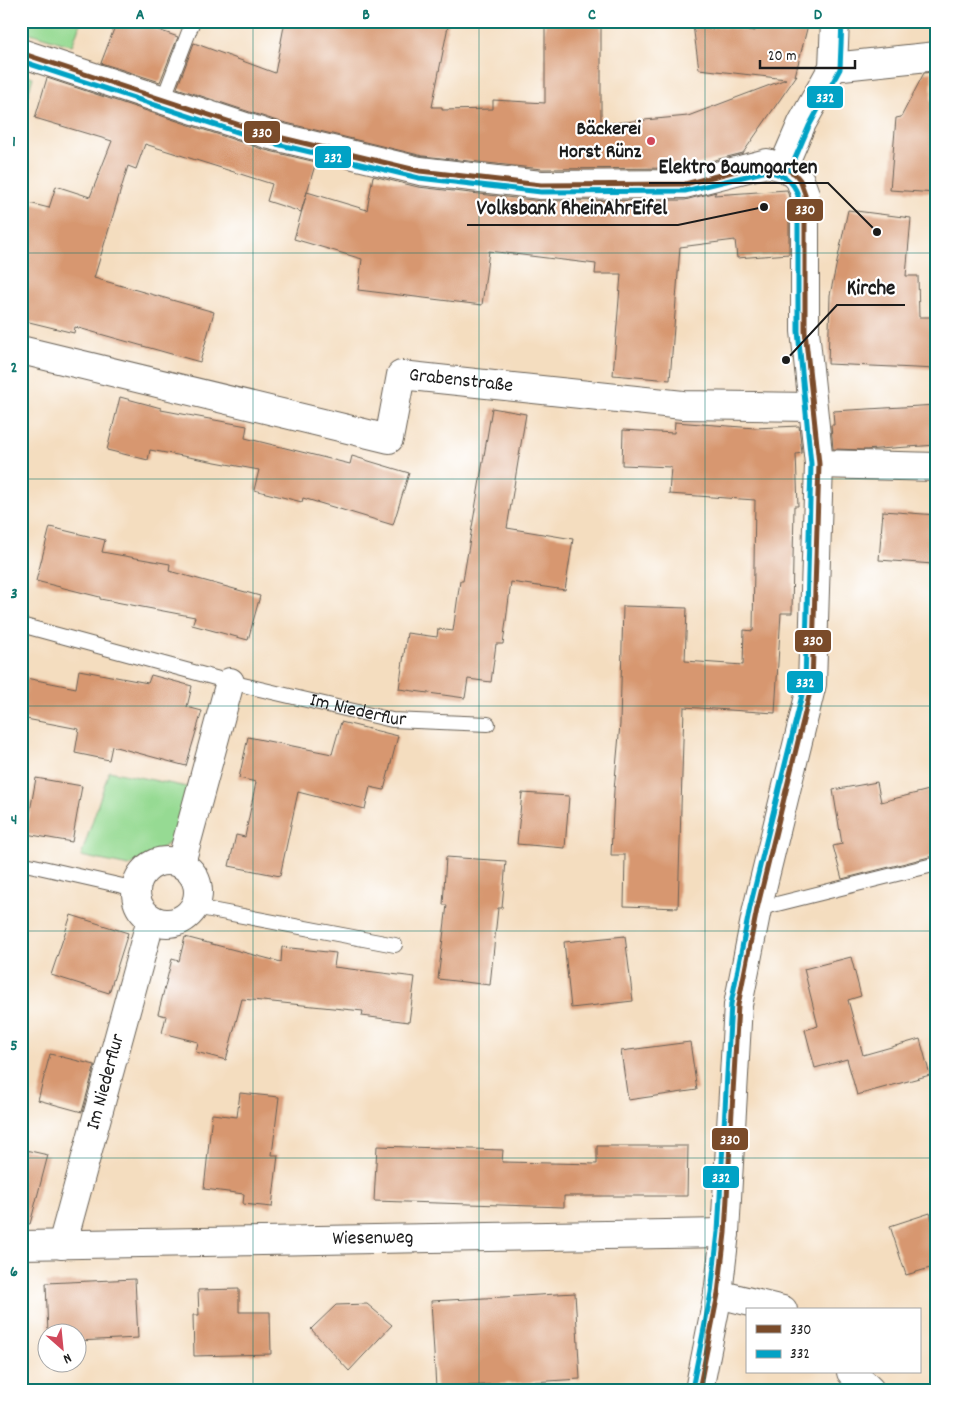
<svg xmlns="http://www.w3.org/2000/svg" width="958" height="1411" viewBox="0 0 958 1411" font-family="Dekko,sans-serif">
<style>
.green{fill:#96da93;stroke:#597b58}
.building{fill:#d79770}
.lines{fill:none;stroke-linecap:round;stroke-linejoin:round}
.service-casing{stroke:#686055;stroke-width:16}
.minor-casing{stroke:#686055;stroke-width:30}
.tertiary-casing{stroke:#686055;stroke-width:30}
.service{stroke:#fff;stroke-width:14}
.minor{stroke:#fff;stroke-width:28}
.tertiary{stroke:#fff;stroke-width:28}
.bus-1-casing{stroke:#fff;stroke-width:9}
.bus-2-casing{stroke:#fff;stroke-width:9}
.bus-1{stroke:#7a4b2a;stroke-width:5}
.bus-2{stroke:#01a2c5;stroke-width:5}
.grid{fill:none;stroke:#0f766e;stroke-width:1;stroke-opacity:0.55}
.poi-dot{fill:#d1495b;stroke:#fff;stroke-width:2}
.labels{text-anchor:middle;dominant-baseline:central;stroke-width:4.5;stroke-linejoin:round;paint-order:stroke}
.poi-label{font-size:20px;font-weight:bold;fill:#1c1c1c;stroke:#fff;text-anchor:end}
.street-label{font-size:20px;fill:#1c1c1c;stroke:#fff}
.leader{fill:none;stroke:#1c1c1c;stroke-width:2}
.callout-dot{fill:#1c1c1c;stroke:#fff;stroke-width:2}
.callout-label{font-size:21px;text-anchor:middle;font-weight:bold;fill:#1c1c1c;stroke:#fff;stroke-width:4.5;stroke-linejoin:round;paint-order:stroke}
.line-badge{stroke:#fff;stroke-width:2}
.badge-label{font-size:14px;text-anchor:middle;font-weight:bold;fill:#fff}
.neatline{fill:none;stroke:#0f766e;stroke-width:2}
.grid-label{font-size:16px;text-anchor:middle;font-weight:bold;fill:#0f766e}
</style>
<rect width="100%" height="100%" fill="#fff"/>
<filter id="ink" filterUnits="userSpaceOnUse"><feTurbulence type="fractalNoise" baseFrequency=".02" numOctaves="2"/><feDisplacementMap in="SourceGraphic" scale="10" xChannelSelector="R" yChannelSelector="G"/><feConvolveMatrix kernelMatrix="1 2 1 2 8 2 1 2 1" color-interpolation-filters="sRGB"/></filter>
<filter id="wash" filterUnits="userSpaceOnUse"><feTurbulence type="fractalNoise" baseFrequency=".0096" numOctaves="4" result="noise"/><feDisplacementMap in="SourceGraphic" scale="20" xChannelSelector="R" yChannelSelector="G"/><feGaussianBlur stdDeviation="1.12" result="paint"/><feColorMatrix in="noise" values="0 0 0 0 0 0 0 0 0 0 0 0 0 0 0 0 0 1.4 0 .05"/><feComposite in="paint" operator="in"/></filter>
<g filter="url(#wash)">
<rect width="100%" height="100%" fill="#f4ddbf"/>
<g class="green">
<polygon points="21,21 81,21 72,46 21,30"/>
<polygon points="21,74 33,77 21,119"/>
<polygon points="109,771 187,787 175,840 129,866 81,856"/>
</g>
<g id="blocks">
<g class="building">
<polygon points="117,21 156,21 153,28 178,37 160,82 101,63"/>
<polygon points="285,21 449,21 432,107 442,107 442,110 493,109 493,100 545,103 545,21 601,21 601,124 688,116 786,79 699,69 693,25 713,29 712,26 755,31 758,21 809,21 795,76 797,75 743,153 683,168 542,169 423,156 274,120 177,88 194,43 275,73"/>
<polygon points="932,72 931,102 937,102 937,193 890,190 896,118 901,117 924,73"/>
<polygon points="47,78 265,150 316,162 301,212 267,201 272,184 145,144 136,169 128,166 94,278 214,312 200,362 75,327 74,333 21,320 21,201 49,208 56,186 90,197 112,141 35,118"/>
<polygon points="373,176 418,187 541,201 685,200 716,192 714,195 787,190 789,197 789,254 737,258 735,240 680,247 670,380 613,375 621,274 595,274 596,264 489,251 482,305 358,290 362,259 294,239 307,192 367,210"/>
<polygon points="848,210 911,218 906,276 918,276 919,317 937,317 937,369 828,364 830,295"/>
<polygon points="120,397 161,408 161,410 247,426 245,438 350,464 352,456 409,473 393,525 303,498 302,502 254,490 259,470 150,450 148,460 107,450"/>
<polygon points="937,405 937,445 864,450 833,449 831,425 834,425 833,411"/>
<polygon points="492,408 526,414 507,528 573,539 565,590 511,582 503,644 496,644 491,682 468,679 465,698 399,689 407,633 437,637 438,629 453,631 460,581 463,581"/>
<polygon points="675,422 755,428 799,426 802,453 796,454 798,506 794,506 792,613 781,613 775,713 684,707 678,908 624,906 625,855 611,855 614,790 620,724 623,606 687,608 685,661 743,665 744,630 753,631 755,500 669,494 671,467 622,465 623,430 674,433"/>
<polygon points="883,511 937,515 933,564 879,560"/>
<polygon points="50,527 105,540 102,552 170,564 169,571 260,596 248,640 192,625 195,617 100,599 100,597 36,581"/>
<polygon points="79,670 148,683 151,675 192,686 187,707 202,711 186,766 112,746 109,760 75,753 79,729 21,718 21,700 26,678 76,688"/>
<polygon points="341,722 398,736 384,790 370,787 365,809 298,792 280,876 229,866 236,835 245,837 256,782 239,778 248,737 332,754"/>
<polygon points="36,778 82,786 72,842 26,834"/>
<polygon points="877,782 881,802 937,788 937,855 842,879 833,846 842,844 833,790"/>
<polygon points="522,793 569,796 565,848 517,844"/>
<polygon points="446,857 506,861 502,908 498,908 490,985 438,979 447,905 443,905"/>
<polygon points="71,915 128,933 109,993 51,975"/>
<polygon points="625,936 633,1001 571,1008 564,942"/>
<polygon points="185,937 281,962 282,947 336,953 334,967 415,977 409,1022 362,1016 363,1011 242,999 226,1060 196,1052 198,1042 162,1033 166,1016 158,1014 172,959 179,961"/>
<polygon points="851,957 861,996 848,1000 863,1055 920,1039 930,1075 857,1095 847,1059 815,1068 805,1030 818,1026 804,969"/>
<polygon points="690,1042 697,1090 628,1100 621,1051"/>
<polygon points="50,1054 95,1065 82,1112 38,1100"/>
<polygon points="240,1093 279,1097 272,1155 278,1155 272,1207 243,1204 244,1194 204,1189 212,1114 237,1117"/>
<polygon points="377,1146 503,1150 502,1162 597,1164 597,1146 688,1146 687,1196 564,1196 564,1207 374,1201"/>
<polygon points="21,1149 48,1155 30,1224 21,1223"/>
<polygon points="930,1213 937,1236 937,1266 906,1275 890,1226"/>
<polygon points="135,1279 138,1338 78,1341 78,1334 48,1334 46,1283"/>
<polygon points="239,1289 239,1312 270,1312 271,1354 194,1356 193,1315 199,1315 198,1290"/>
<polygon points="575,1293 580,1379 436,1388 431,1301"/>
<polygon points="367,1304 392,1325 349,1371 311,1329 336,1305"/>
</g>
</g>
</g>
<g filter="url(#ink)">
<use href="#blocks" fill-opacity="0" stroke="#686055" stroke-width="1"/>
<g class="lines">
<defs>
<g id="service">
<polyline points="163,100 193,21"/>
<path id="s1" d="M 21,625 L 230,682 L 392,720 L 488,724"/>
<polyline points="21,863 136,889"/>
<polyline points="195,907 395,945"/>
<polyline points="757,909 937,864"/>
</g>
<g id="minor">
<polyline points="833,67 937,56"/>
<polyline points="783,167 802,123 833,67 835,21"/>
<path id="s2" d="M 21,350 L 389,439 L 401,375 L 683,405 L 812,407"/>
<polyline points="819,464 937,467"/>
<circle cx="167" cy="892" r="31"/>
<polyline points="181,863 230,682"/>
<path id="s3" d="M 21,1245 L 725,1233"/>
<path id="s4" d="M 62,1245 L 151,919"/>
<polyline points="718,1294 783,1310"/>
<polyline points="851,1372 870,1390"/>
</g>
<polyline id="tertiary" points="21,53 270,135 420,171 541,185 685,184 767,163 783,167 795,174 800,180 805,194 805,331 819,464 812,684 757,909 738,1005 725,1233 718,1294 699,1390"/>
</defs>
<use href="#service" class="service-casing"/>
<use href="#minor" class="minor-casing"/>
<use href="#tertiary" class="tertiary-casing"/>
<use href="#service" class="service"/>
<use href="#minor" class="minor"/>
<use href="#tertiary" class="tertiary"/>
<defs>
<polyline id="bus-1" points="21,53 270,135 420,171 541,185 685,184 767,163 783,167 795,174 800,180 805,194 805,331 819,464 812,684 757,909 738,1005 725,1233 718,1294 699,1390"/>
<g id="bus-2">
<path d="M 21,61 L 268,142 L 419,178 L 541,192 L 685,191 L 767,171 C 784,175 792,179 798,195 L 798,331 L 811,464 L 805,683 L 750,907 L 731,1004 L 718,1232 L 711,1293 L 692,1389"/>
<polyline points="790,170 809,126 840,69 842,21"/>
</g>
</defs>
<use href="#bus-1" class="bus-1-casing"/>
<use href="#bus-2" class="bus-2-casing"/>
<use href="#bus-1" class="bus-1"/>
<use href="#bus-2" class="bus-2"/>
</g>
</g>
<path class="grid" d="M 253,21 L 253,1390M 479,21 L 479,1390M 705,21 L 705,1390M 21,253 L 937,253M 21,479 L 937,479M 21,706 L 937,706M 21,931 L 937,931M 21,1158 L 937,1158"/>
<circle class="poi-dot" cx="651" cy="141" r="5"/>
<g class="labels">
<g class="poi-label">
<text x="641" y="130">Bäckerei<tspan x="641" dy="23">Horst Rünz</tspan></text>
</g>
<g class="street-label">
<text stroke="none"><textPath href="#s2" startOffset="504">Grabenstraße</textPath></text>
<text stroke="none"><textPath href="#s1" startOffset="348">Im Niederflur</textPath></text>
<text stroke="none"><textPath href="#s4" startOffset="169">Im Niederflur</textPath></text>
<text stroke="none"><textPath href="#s3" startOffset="352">Wiesenweg</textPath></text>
</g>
</g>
<path class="leader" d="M877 232L828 183H649M764 207L678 225H467M786 360L837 305H905"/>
<g class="callout-dot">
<circle cx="877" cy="232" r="5"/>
<circle cx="764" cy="207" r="5"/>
<circle cx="786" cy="360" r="5"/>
</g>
<g class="callout-label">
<text x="738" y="173">Elektro Baumgarten</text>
<text x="572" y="214">Volksbank RheinAhrEifel</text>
<text x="871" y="294">Kirche</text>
</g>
<g class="line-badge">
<rect x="806" y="85" width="38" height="24" rx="5" fill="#01a2c5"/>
<rect x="243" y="120" width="38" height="24" rx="5" fill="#7a4b2a"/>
<rect x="314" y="145" width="38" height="24" rx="5" fill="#01a2c5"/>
<rect x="786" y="198" width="38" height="24" rx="5" fill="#7a4b2a"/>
<rect x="794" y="629" width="38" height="24" rx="5" fill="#7a4b2a"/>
<rect x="786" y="670" width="38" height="24" rx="5" fill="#01a2c5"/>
<rect x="711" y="1127" width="38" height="24" rx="5" fill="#7a4b2a"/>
<rect x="702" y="1165" width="38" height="24" rx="5" fill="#01a2c5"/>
</g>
<g class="badge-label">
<text x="825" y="102">332</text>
<text x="262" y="137">330</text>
<text x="333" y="162">332</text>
<text x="805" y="214">330</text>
<text x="813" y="645">330</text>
<text x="805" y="687">332</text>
<text x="730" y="1144">330</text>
<text x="721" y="1182">332</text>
</g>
<rect width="958" height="1411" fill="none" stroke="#fff" stroke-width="55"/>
<rect x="746" y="1308" width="175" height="65" fill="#ffffff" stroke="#a4a4a4"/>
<rect x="756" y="1325" width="25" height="8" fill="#7a4b2a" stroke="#a4a4a4"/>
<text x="790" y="1334" font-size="15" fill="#1c1c1c">330</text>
<rect x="756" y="1350" width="25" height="8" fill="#01a2c5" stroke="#a4a4a4"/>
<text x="790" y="1358" font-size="15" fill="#1c1c1c">332</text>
<g transform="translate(62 1348) rotate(153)"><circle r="24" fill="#ffffff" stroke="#a4a4a4"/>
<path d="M0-4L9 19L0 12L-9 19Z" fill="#d1495b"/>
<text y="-8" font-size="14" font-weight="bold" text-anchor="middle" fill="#1c1c1c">N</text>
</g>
<path d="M760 60v8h95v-8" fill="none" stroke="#1c1c1c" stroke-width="2.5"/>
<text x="768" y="60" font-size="15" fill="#1c1c1c" stroke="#ffffff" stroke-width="4" paint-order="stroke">20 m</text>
<rect x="28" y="28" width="902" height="1356" class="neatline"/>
<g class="grid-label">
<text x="140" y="19">A</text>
<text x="366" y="19">B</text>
<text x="592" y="19">C</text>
<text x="818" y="19">D</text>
<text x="14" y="146">1</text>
<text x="14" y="372">2</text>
<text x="14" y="598">3</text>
<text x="14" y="824">4</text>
<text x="14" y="1050">5</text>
<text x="14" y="1276">6</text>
</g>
</svg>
